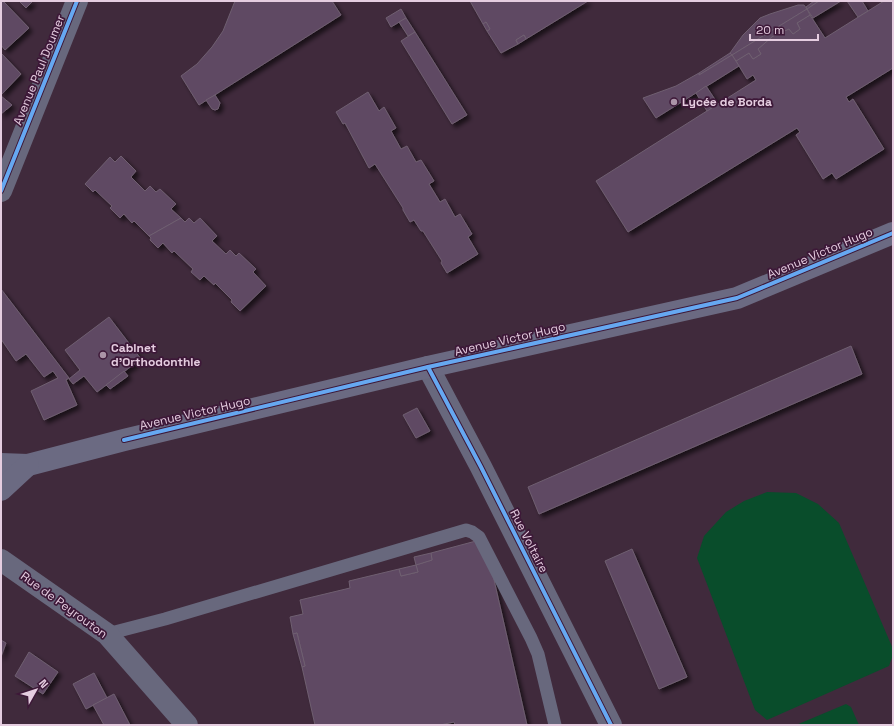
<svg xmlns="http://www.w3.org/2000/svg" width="894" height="726" viewBox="0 0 894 726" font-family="'Space Grotesk',sans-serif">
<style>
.green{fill:#094d2b}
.building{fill:#5f4964;stroke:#6f5f70;filter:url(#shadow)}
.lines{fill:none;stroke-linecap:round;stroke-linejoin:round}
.service{stroke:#68687d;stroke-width:13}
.minor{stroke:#68687d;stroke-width:22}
.secondary{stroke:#6b6a82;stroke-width:22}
.cycleway-casing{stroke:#3d1838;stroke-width:6}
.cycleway{stroke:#66a8f1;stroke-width:4}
.poi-dot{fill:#ab94a7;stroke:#3d1838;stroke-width:1.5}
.labels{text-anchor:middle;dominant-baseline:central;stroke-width:3.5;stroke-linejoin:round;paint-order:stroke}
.street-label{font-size:12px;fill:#e5cde0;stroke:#3d1838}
.poi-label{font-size:12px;font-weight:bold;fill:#e5cde0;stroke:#3d1838;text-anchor:start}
</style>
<defs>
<filter id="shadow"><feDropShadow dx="3.5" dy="3.5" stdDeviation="2" flood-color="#0009"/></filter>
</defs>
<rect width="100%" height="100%" fill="#402a3c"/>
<g class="green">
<polygon points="767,492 796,493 818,504 839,523 893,649 893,655 889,666 767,720 755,710 697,558 704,536 726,512 744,501"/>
<polygon points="846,704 851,707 859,725 796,725"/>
</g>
<g class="building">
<polygon points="1,1 3,1 29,28 5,50 1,45"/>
<polygon points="19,1 33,1 26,8"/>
<polygon points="235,1 332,1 341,15 199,105 181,76 197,64 212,47 223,31"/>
<polygon points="470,1 588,1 526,39 524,35 516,40 518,44 501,53 487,31 490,29 486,22 483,24"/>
<polygon points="814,1 819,1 807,9 806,7"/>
<polygon points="819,1 841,1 813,18 807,9"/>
<polygon points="847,1 862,1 868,11 858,17"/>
<polygon points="884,1 893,1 893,68 846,97 849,102 853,99 884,149 836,179 832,173 823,179 796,135 800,132 797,128 628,232 596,181 756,80 753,75 747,79 736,61 749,53 753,59 761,54 758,49 773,36 789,29 793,34 800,29 797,23 810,15 825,38"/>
<polygon points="798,5 804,5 807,9 732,55 730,53 743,35 760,18 770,14"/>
<polygon points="401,9 406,18 391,27 386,18"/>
<polygon points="807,9 810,15 797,23 800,29 793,34 789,29 773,36 758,49 761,54 753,59 749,53 736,61 732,55"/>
<polygon points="406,18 415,32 408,36 399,22"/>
<polygon points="486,22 490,29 487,31 483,24"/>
<polygon points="415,32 467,115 452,124 401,41"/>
<polygon points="524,35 526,39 518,44 516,40"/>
<polygon points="1,53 21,74 1,95"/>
<polygon points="730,53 732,55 699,75 699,73"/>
<polygon points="732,55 739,66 656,118 643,98 676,86 699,73 699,75"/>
<polygon points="706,86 718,104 707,111 696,93"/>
<polygon points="368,92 379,111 384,107 396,128 391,131 401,149 407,146 416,162 421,160 434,181 429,184 440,202 445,199 455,217 460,214 472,234 468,237 478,254 447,273 441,263 442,261 423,231 421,231 414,220 410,222 403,210 403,208 375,164 369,168 345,123 343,124 336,112"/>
<polygon points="215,95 220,103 218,109 215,110 212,109 206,100"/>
<polygon points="1,96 12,105 1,114"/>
<polygon points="121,156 136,171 131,177 145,191 150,186 156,192 160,189 176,204 171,209 181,218 149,236 134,221 132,223 124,214 120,218 110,208 112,206 95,190 93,192 85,184 110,157 115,162"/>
<polygon points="181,218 185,222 189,218 194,223 200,218 217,236 212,241 226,254 230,250 236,256 239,253 256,269 253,272 266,286 240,311 231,302 232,300 215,283 214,285 204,276 200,280 191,272 193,269 174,251 172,253 163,243 158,248 150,240 151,238 149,236"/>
<polygon points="1,289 69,378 66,380 77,405 44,420 31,391 58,378 53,371 44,377 26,354 16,361 1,339"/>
<polygon points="109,317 141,359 97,392 84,376 73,384 69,379 80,370 65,350"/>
<polygon points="851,346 862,374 539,514 528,487"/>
<polygon points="124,371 128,376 110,389 106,385"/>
<polygon points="417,408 430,431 416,438 403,415"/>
<polygon points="476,541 492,571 527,725 455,725 454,722 440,725 315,725 302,667 305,666 297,633 293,634 290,617 303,614 300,600 350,588 349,581 399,569 401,576 418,572 416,565 432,560 431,553"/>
<polygon points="632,549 687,677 659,689 605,561"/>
<polygon points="431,553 432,560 416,565 414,557"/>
<polygon points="416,565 418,572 401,576 399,569"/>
<polygon points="297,633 305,666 302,667 293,634"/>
<polygon points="1,640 6,643 1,657"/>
<polygon points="29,652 58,672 43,694 15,676"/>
<polygon points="94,673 107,698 86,709 73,684"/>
<polygon points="114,694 130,725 104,725 93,705"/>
</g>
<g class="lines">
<polyline class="service" points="107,634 165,619 466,530 472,532 479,537 531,638 538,654 555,725"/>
<g class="minor">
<polyline points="1,191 77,1"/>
<polyline points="428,367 481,467 611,725"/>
<polyline points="1,560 107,634 187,725"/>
</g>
<g class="secondary">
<polyline points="1,464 28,465 124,440 428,367 737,298 893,233"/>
<polyline points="1,490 28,465"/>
</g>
<defs>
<g id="cycleway">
<polyline points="1,191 77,1"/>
<polyline points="428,367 481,467 611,725"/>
<polyline points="124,440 428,367 737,298 893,233"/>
</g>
</defs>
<use href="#cycleway" class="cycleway-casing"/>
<use href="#cycleway" class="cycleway"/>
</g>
<g class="poi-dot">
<circle cx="674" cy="102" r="4"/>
<circle cx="103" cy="355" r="4"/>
</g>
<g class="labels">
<g class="street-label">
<text transform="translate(39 70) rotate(-68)">Avenue Paul Doumer</text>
<text transform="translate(820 253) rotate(-23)">Avenue Victor Hugo</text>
<text transform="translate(510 339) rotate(-13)">Avenue Victor Hugo</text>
<text transform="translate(195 413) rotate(-13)">Avenue Victor Hugo</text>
<text transform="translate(529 541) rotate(63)">Rue Voltaire</text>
<text transform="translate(64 605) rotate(36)">Rue de Peyrouton</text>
</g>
<g class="poi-label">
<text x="682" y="102">Lycée de Borda</text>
<text x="111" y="348">Cabinet<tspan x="111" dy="14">d'Orthodonthie</tspan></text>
</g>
</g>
<rect width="894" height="726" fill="none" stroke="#e5cde0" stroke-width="4"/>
<g transform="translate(36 690) rotate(51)" stroke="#3d1838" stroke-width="3" paint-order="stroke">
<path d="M0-3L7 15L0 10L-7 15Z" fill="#e5cde0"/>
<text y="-6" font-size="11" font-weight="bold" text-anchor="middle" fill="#e5cde0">N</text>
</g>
<path d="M750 34v6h68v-6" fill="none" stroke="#e5cde0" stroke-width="2"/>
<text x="756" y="34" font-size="12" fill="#e5cde0" stroke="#3d1838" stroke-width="3" paint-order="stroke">20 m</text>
</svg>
